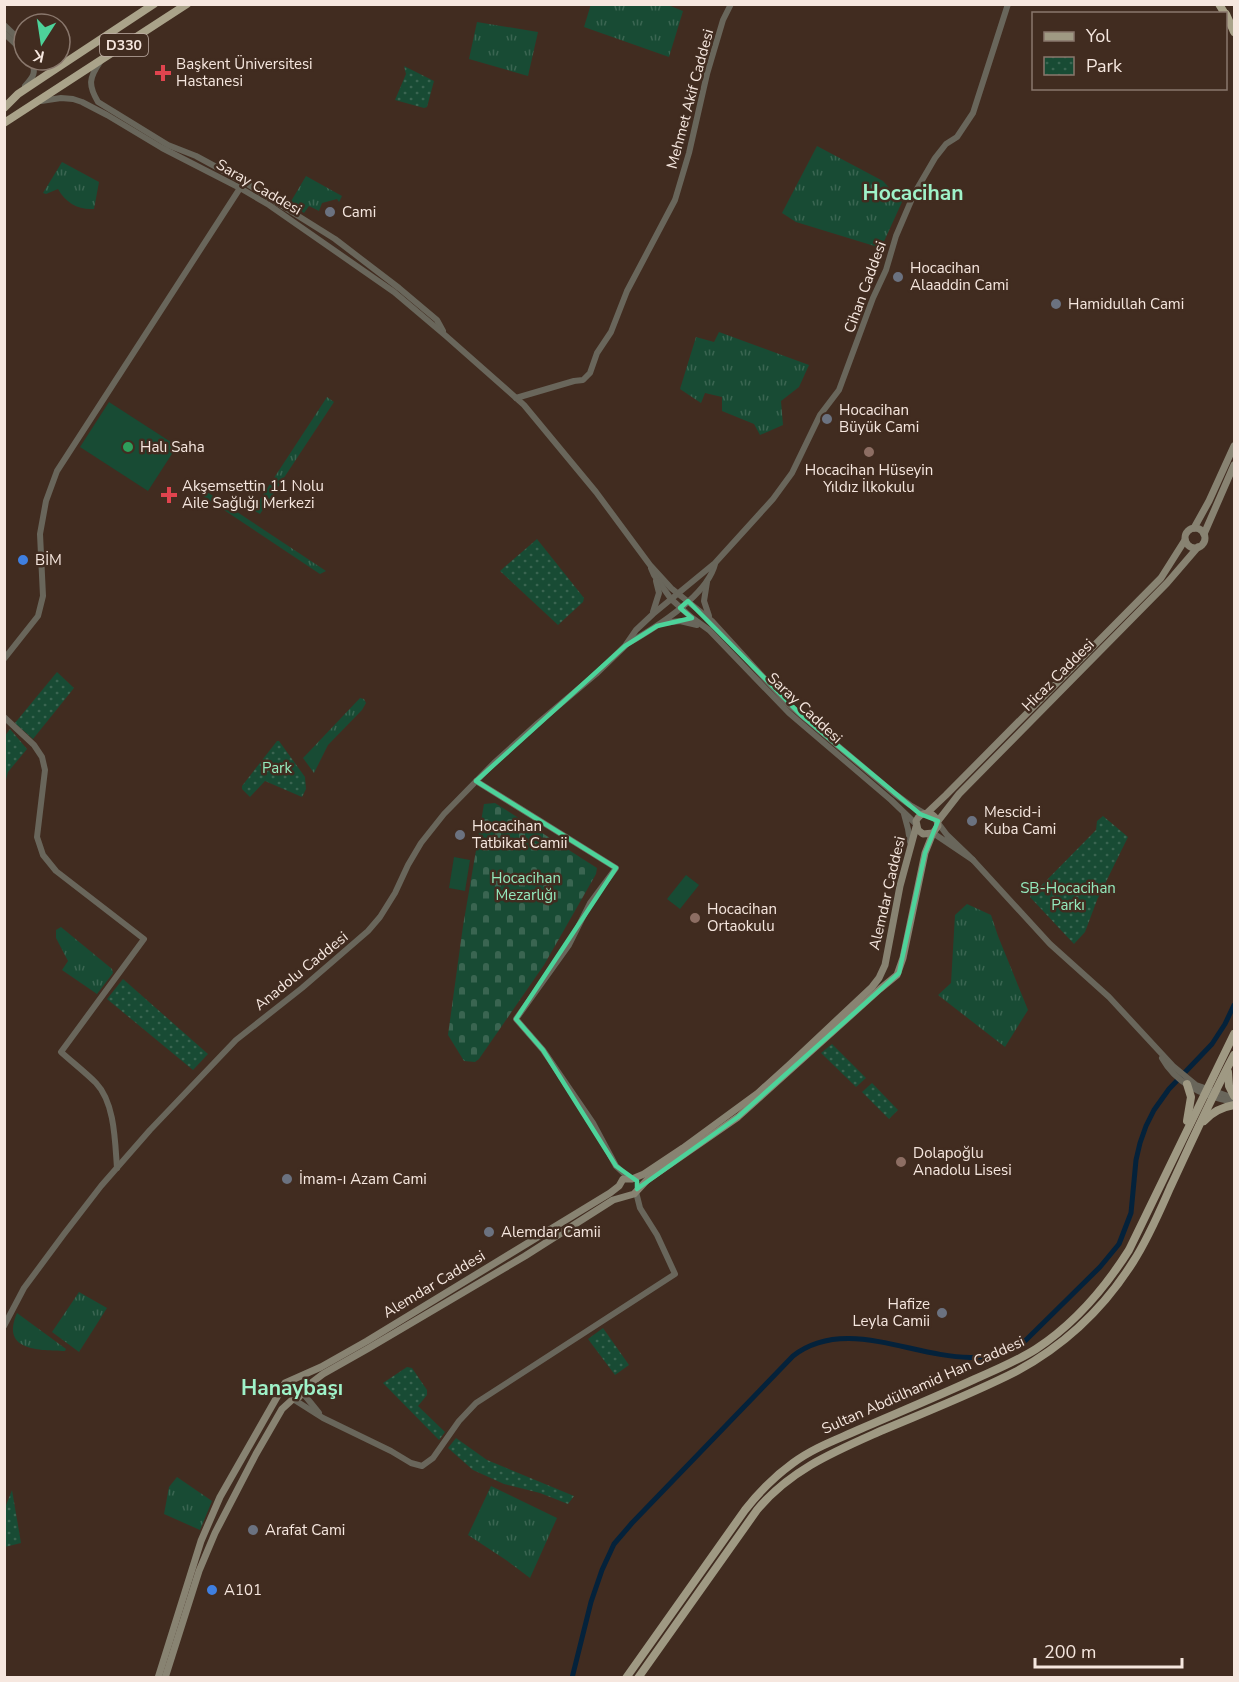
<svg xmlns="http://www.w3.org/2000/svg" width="1239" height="1682" viewBox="0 0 1239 1682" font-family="'Nunito Sans',sans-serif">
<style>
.grass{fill:url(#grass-tufts)}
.cemetery{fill:url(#cemetery-stones)}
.park{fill:url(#park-dots)}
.pitch{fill:#184b34}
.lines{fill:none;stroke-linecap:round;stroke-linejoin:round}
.canal{stroke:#04223b;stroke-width:5}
.tertiary{stroke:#69665b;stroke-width:6}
.secondary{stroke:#888372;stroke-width:7}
.primary{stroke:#9f9983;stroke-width:8}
.trunk{stroke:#aaa38a;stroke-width:8}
.marked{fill:none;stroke:#4dd39a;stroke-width:4.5;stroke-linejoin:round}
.health-dot{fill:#e0444e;stroke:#412c20;stroke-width:2}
.worship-dot{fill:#6b7280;stroke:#412c20;stroke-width:2}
.leisure-dot{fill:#2e9e5b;stroke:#412c20;stroke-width:2}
.education-dot{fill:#8d6e63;stroke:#412c20;stroke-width:2}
.shop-dot{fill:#3f7fe0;stroke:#412c20;stroke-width:2}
.labels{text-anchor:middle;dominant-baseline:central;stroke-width:5;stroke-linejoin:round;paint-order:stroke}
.shield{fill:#412c20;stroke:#c0afa6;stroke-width:1.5}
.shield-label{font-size:14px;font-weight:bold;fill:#f6e7df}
.poi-label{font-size:15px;fill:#f6e7df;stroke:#412c20;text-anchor:start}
.street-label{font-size:15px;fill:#f6e7df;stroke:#412c20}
.park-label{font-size:15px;fill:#94eabd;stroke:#412c20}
.district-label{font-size:21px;font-weight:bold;fill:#9ff2c8;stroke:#412c20}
</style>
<defs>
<pattern id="grass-tufts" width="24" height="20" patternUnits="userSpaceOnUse" patternTransform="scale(1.5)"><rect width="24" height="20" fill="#184b34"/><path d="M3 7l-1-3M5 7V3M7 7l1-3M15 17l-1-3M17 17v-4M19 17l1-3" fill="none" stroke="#3a6551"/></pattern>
<pattern id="cemetery-stones" width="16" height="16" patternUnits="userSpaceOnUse" patternTransform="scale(1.5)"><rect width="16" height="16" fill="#184b34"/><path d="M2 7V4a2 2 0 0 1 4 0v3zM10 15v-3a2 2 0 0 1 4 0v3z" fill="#3a6551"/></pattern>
<pattern id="park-dots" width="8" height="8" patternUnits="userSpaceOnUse" patternTransform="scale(1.5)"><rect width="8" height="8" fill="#184b34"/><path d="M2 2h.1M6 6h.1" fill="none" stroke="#3a6551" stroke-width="1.8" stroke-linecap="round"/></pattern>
</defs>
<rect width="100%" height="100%" fill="#412c20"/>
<g class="grass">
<polygon points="591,4 668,5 683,11 669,57 584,27"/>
<polygon points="477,22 538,32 528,76 469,59"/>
<polygon points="817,146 883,181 902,202 881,248 796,222 782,213"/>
<path d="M 62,162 L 99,182 L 94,209 C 78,210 66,203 58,189 L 46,194 L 43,193 Z"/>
<polygon points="306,176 342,196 339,202 337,199 322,203 319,211 309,206 304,213 290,203"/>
<polygon points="719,332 809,365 799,387 781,401 783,425 760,435 754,424 722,411 722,397 705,393 701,403 680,389 696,337 714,342"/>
<polygon points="327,397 334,402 260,514 253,510"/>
<polygon points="198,486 326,571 320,574 194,490"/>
<polygon points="360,698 364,699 366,703 362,710 328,745 314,773 303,758 305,756"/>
<polygon points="967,904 991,915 998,936 1028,1010 1005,1047 938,995 951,983 955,915"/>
<polygon points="61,927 112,969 113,973 97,994 62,970 68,961 56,938 56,930"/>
<polygon points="79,1292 107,1308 79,1352 52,1332"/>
<path d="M 17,1313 L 66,1349 L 65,1351 C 41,1350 0,1352 17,1313 Z"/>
<polygon points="177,1477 212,1501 200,1530 164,1514 169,1487"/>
<polygon points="491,1486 557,1518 530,1578 506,1560 468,1535"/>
</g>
<polygon class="cemetery" points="495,803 597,868 596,874 544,965 479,1059 475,1062 464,1061 448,1035 463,926 484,804"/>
<g class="park">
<polygon points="404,66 434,81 427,107 424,108 395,100 406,74"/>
<polygon points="537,539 584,598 583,602 558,625 500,571"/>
<polygon points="57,672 74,688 33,739 15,723"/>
<polygon points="10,729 27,749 8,772 5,783 5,736"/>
<polygon points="277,741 279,741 305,777 306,789 302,797 265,781 250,797 242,789 242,786"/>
<polygon points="1103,816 1128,837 1097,900 1085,932 1074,944 1030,897 1030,890 1039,888 1096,830 1097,821"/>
<polygon points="123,979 208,1054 193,1070 107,999"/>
<polygon points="832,1044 866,1078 856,1087 821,1053"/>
<polygon points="872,1083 898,1110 889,1119 862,1092"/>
<polygon points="603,1328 629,1365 615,1375 588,1339"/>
<polygon points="407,1367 412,1368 427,1390 427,1395 418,1406 445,1432 439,1440 383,1383"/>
<polygon points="456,1438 487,1460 574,1496 568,1504 540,1493 504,1484 473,1470 448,1448"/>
<polygon points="12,1490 21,1543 5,1547 5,1508"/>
</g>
<g class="pitch">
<polygon points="109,402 177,446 148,491 80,447"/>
<polygon points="454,857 470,860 465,891 449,888"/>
<polygon points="686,875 699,885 680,909 667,899"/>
</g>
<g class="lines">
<path class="canal" d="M 572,1678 L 591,1602 L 602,1570 L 614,1544 L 632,1523 L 793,1356 C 862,1303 957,1393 1026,1340 L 1100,1267 L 1119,1244 L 1131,1213 L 1136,1160 L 1140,1143 L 1146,1126 L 1154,1110 L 1169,1089 L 1212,1044 L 1225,1024 L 1234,1005"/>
<g class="tertiary">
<polyline points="4,25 24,44"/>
<polyline points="4,33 24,52"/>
<polyline points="48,60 65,61"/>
<path d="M 100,62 C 89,78 88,85 98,102 L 168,145 L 196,156 L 244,182 L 335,239 L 399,288 L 437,320 L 443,331"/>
<path d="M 25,86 C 34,76 36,73 32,60"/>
<polyline points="41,101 61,98 73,99 82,102 107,115 162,148 240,188 269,205 394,292 446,336 524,405 596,492 650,565 671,588 712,621 787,703 895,794 910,805 924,813"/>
<polyline points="516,398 574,381 583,380 590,373 597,353 611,332 627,291 675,200 689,153 707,74 723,20 731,4"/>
<polyline points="651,568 654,575 671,599 691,617 709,630 789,713 891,800 916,824"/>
<polyline points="707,582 704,601 709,616"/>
<polyline points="653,612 659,593 656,581"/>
<polyline points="663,623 680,621 697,625"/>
<path d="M 627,644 C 655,628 707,596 715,564"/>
<polyline points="4,659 38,616 43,596 40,534 46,501 57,471 244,182"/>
<path d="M 4,717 L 34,745 L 42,757 L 45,770 L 37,837 L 43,855 L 56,871 L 144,939 L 61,1052 C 72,1062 85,1072 96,1083 C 115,1103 115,1142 117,1168"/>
<polyline points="476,781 616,868 590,903 569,945 516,1019 543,1050 593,1123 616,1166 629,1178"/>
<polyline points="904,814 908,829 910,842"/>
<polyline points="933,833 973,860 947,835 938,823"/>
<polyline points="973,860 1050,944 1109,997 1173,1066 1196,1085 1234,1098"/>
<path d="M 1162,1058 C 1177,1085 1206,1097 1234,1102"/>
<polyline points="4,1326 24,1288 64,1234 101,1186 150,1130 236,1040 302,988 368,931 380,917 395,893 408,865 421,843 444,814 494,763 538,723 596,674 625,646 636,630 653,614 715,563 773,499 792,473 820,415 839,390 873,298 886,270 896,236 914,194 935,158 946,144 957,137 973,113 1008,4"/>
<polyline points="302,1392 319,1413"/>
<polyline points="293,1399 323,1418 391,1451 411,1463 422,1466 433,1458 459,1421 476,1403 675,1274 657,1235 640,1208 636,1192"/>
</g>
<g class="secondary">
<polyline points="1194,528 1209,501 1234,446"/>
<circle cx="1195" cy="538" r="10"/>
<polyline points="1204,534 1234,465"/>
<polyline points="927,813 946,795 1161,578 1185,540"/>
<polyline points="938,821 959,794 1167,583 1198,547"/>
<polyline points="158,1678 201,1541 220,1497 285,1383 321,1367 367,1341 610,1193 619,1186 623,1179 632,1179 644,1174 683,1148 758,1093 789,1065 872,987 879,978 885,965 900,886 916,827"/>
<path d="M 165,1678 L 199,1571 L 215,1533 L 256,1454 L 282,1409 L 293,1399 L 299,1397 L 306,1387 L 323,1374 L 369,1348 L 525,1256 L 613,1200 L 634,1194 L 647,1180 L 738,1117 L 880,989 L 897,975 L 903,958 L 925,853 L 933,833 L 938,826 C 937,811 922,809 916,821 L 918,830 L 923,834 L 933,833"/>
</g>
<g class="primary">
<polyline points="1228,1072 1229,1086 1234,1096"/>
<polyline points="1187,1121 1191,1097 1187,1084"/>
<path d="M 1204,1121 C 1213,1111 1222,1107 1234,1105"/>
<path d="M 626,1678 L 745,1510 C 759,1492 775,1476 793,1463 C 813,1448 836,1440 858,1430 C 897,1413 936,1397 975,1379 C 996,1370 1017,1361 1036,1349 C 1074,1324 1105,1288 1129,1250 L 1234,1034"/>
<path d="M 638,1678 L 757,1510 C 791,1469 836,1451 883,1430 C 928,1411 974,1393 1017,1371 C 1065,1345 1104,1308 1133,1262 C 1148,1239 1159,1213 1170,1188 C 1191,1143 1211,1098 1234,1055"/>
</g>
<g class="trunk">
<polyline points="1219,4 1225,14"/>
<polyline points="1226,14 1234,32"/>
<polyline points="4,108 18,94 45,76 154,4"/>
<polyline points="4,123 187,4"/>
</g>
</g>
<path class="marked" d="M 688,601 L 801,715 L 920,814 L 938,821 L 925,853 L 899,973 L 738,1117 L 637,1189 L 637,1181 L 616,1166 L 543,1050 L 516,1019 L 616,868 L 476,781 L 625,646 L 657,626 L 692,618 L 680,608 Z"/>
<g class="health-dot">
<path d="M160 64h6v6h6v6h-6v6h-6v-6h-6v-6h6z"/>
<path d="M166 486h6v6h6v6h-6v6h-6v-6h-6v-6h6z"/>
</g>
<g class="worship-dot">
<circle cx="330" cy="212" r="6"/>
<circle cx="898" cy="277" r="6"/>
<circle cx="1056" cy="304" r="6"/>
<circle cx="827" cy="419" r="6"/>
<circle cx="972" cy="821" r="6"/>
<circle cx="460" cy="835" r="6"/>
<circle cx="287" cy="1179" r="6"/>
<circle cx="489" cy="1232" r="6"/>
<circle cx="942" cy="1313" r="6"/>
<circle cx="253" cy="1530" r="6"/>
</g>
<circle class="leisure-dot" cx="128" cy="447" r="6"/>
<g class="education-dot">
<circle cx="869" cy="452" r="6"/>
<circle cx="695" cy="918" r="6"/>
<circle cx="901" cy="1162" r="6"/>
</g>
<g class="shop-dot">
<circle cx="23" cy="560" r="6"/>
<circle cx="212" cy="1590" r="6"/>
</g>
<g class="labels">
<rect class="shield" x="100" y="34" width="48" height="22" rx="4.5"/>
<g class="shield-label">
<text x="124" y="45">D330</text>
</g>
<g class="poi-label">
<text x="176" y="64">Başkent Üniversitesi<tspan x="176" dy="17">Hastanesi</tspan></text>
<text x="342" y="212">Cami</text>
<text x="910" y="268">Hocacihan<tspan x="910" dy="17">Alaaddin Cami</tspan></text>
<text x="1068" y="304">Hamidullah Cami</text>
<text x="839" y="410">Hocacihan<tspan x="839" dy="17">Büyük Cami</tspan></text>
<text x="140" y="447">Halı Saha</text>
<text x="869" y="470" text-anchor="middle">Hocacihan Hüseyin<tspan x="869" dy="17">Yıldız İlkokulu</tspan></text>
<text x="182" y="486">Akşemsettin 11 Nolu<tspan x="182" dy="17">Aile Sağlığı Merkezi</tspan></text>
<text x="35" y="560">BİM</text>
<text x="984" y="812">Mescid-i<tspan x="984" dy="17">Kuba Cami</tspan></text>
<text x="472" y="826">Hocacihan<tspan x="472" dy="17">Tatbikat Camii</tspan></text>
<text x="707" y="909">Hocacihan<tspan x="707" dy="17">Ortaokulu</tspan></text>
<text x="913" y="1153">Dolapoğlu<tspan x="913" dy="17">Anadolu Lisesi</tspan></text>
<text x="299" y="1179">İmam-ı Azam Cami</text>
<text x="501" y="1232">Alemdar Camii</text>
<text x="930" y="1304" text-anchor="end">Hafize<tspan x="930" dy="17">Leyla Camii</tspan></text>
<text x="265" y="1530">Arafat Cami</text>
<text x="224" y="1590">A101</text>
</g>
<g class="street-label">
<text transform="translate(690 99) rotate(-75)">Mehmet Akif Caddesi</text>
<text transform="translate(259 187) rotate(30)">Saray Caddesi</text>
<text transform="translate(865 287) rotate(-70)">Cihan Caddesi</text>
<text transform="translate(1058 675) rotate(-45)">Hicaz Caddesi</text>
<text transform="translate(805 708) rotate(43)">Saray Caddesi</text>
<text transform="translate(887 893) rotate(-77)">Alemdar Caddesi</text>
<text transform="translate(301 971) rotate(-39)">Anadolu Caddesi</text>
<text transform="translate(434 1284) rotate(-31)">Alemdar Caddesi</text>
<text transform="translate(923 1385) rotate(-24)">Sultan Abdülhamid Han Caddesi</text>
</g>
<g class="park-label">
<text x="277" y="768">Park</text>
<text x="526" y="878">Hocacihan<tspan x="526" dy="17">Mezarlığı</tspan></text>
<text x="1068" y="888">SB-Hocacihan<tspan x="1068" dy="17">Parkı</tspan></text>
</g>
<g class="district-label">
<text x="913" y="193">Hocacihan</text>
<text x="292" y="1388">Hanaybaşı</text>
</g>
</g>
<rect width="1239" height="1682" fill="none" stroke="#f6e7df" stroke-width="12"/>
<rect x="1032" y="12" width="195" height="78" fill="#412c20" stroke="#89776c" stroke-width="1.5"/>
<rect x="1044" y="32" width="30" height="9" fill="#9f9983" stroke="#89776c" stroke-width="1.5"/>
<text x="1086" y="42" font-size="18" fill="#f6e7df">Yol</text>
<rect x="1044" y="57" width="30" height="18" fill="url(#park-dots)" stroke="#89776c" stroke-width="1.5"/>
<text x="1086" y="72" font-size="18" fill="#f6e7df">Park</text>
<g transform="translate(42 42) rotate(192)"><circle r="28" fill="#412c20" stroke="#89776c" stroke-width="1.5"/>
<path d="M0-4.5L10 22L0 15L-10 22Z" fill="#4dd39a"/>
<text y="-9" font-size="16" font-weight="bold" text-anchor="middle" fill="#f6e7df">K</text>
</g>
<path d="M1035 1658v9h147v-9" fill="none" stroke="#f6e7df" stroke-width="3"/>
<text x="1044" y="1658" font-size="18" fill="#f6e7df" stroke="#412c20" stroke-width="4.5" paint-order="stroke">200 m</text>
</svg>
